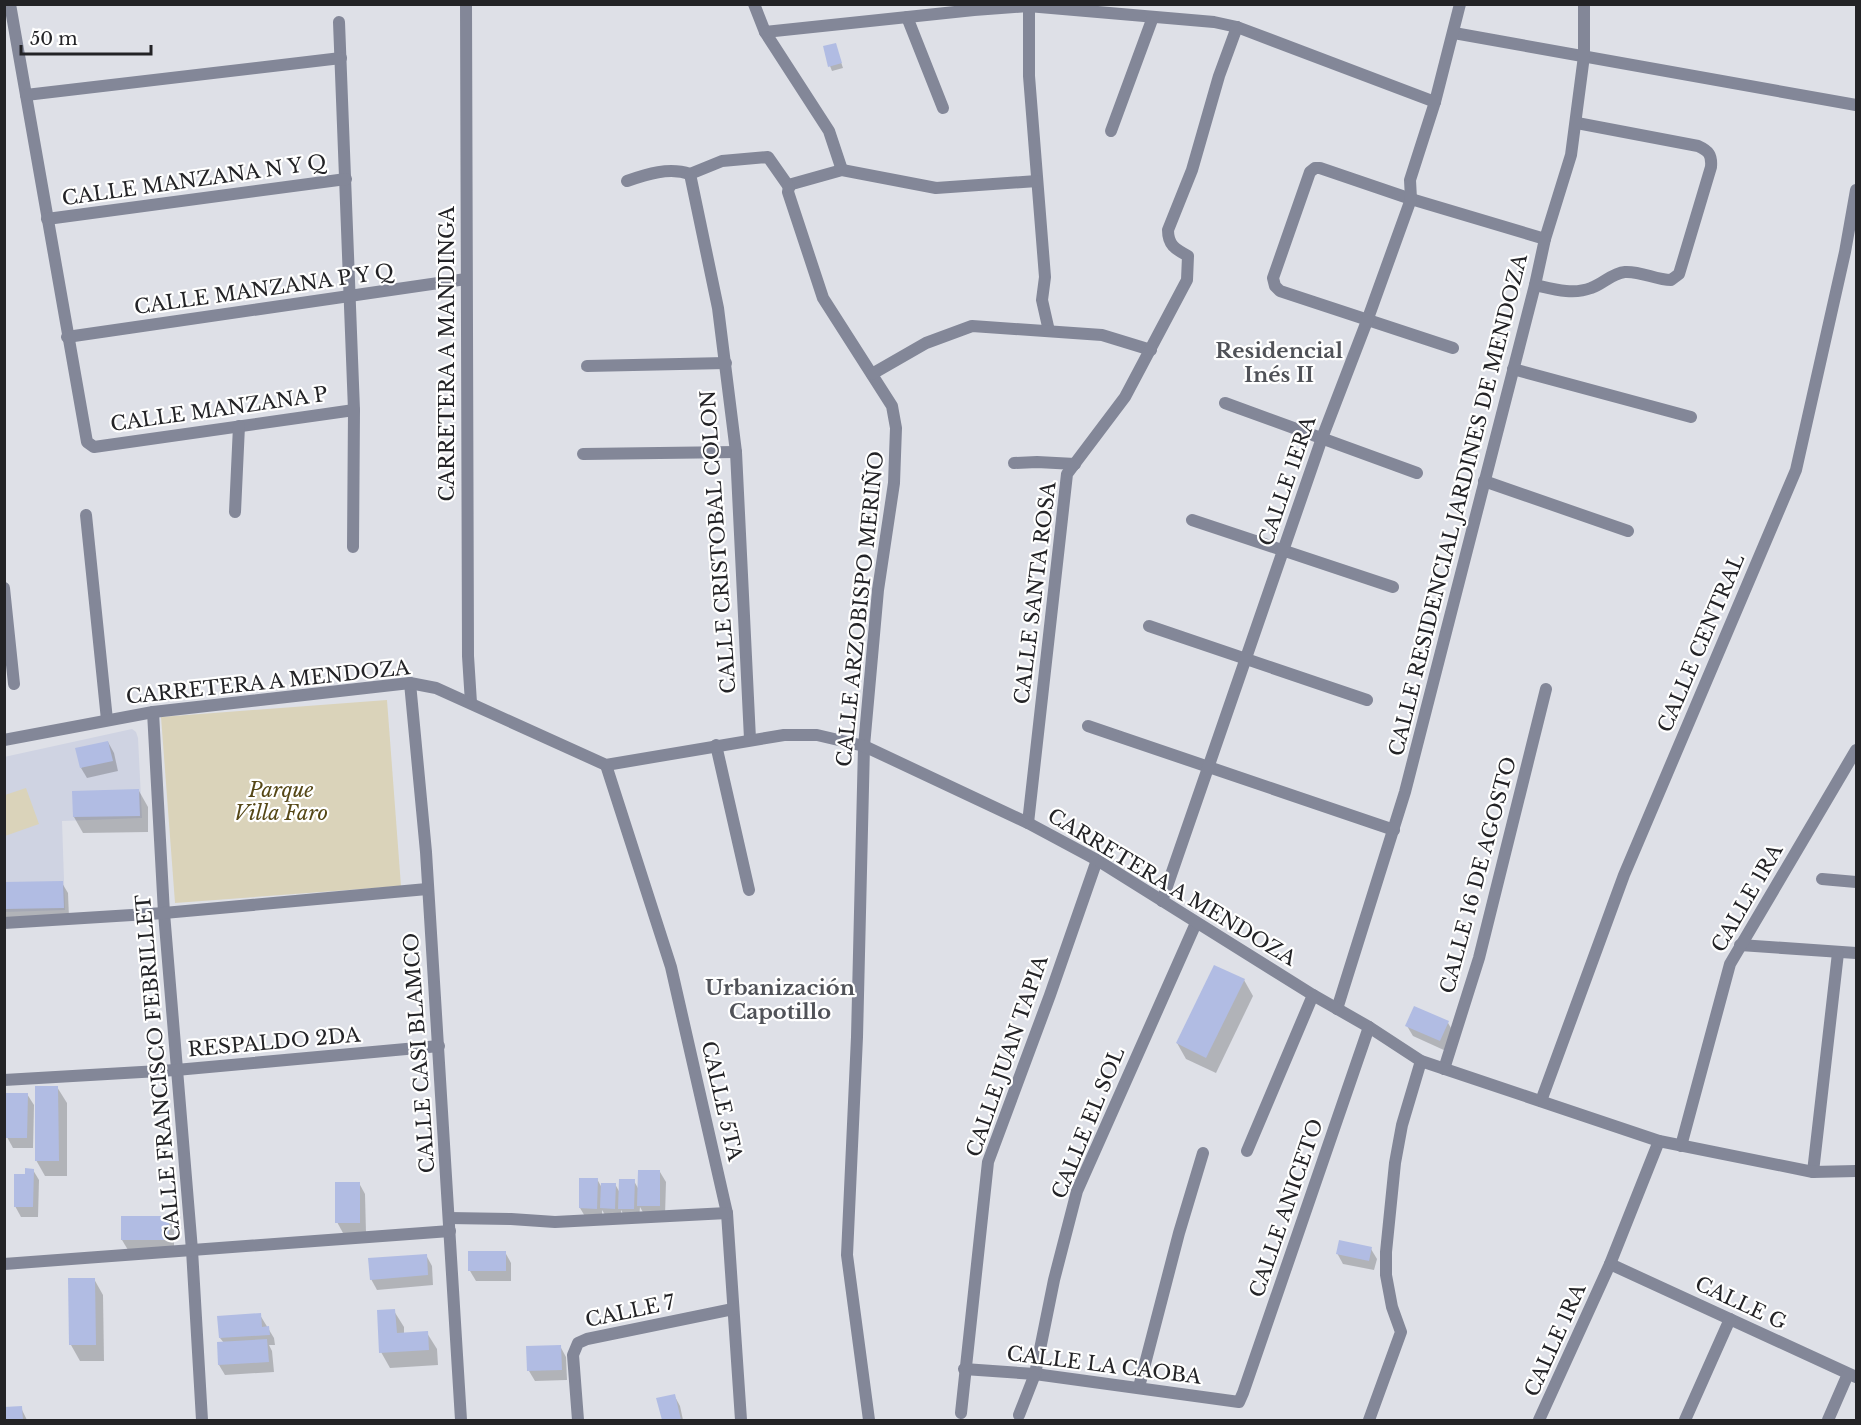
<svg xmlns="http://www.w3.org/2000/svg" width="1861" height="1425" viewBox="0 0 1861 1425" font-family="'Libre Baskerville',serif">
<style>
.built{fill:#cfd3e2}
.green{fill:#dad3ba}
.shadow{fill:#0003}
.building{fill:#b1bce3}
.lines{fill:none;stroke-linecap:round;stroke-linejoin:round}
.minor{stroke:#838798;stroke-width:12}
.tertiary{stroke:#838798;stroke-width:12}
.labels{text-anchor:middle;dominant-baseline:central;stroke-width:4.5;stroke-linejoin:round;paint-order:stroke}
.street-label{font-size:20px;fill:#232326;stroke:#fff}
.park-label{font-size:20px;font-style:italic;fill:#554716;stroke:#fff}
.neighbourhood-label{font-size:21px;font-weight:bold;fill:#505258;stroke:#fff}
</style>
<rect width="100%" height="100%" fill="#dee0e7"/>
<polygon class="built" points="132,729 136,732 138,738 142,818 62,821 65,910 5,912 4,757"/>
<g class="green">
<polygon points="387,700 401,886 175,903 161,717"/>
<polygon points="26,788 39,824 5,836 5,795"/>
</g>
<g class="shadow">
<polygon points="835,44 843,68 832,71 830,66"/>
<polygon points="108,742 114,753 118,771 87,778 81,768"/>
<polygon points="139,791 148,807 148,832 83,833 74,817 74,792"/>
<polygon points="62,883 68,893 69,918 4,919 4,884"/>
<polygon points="1244,980 1253,996 1216,1073 1186,1059 1177,1043"/>
<polygon points="1448,1023 1454,1033 1446,1051 1413,1036 1407,1026"/>
<polygon points="57,1087 67,1103 67,1176 45,1176 36,1160"/>
<polygon points="27,1094 34,1105 33,1148 13,1148 7,1137"/>
<polygon points="33,1170 39,1180 38,1217 21,1217 15,1206 27,1175"/>
<polygon points="660,1172 666,1182 665,1216 645,1216 640,1207 639,1219 626,1219 621,1210 621,1219 607,1218 602,1210 602,1219 586,1218 580,1208 597,1179 602,1188 615,1184 620,1193 634,1181 639,1190"/>
<polygon points="359,1183 365,1194 366,1233 343,1233 337,1222"/>
<polygon points="168,1217 174,1228 174,1250 128,1250 122,1240"/>
<polygon points="1371,1249 1377,1259 1374,1270 1343,1264 1337,1253"/>
<polygon points="505,1252 511,1263 511,1281 476,1281 470,1271"/>
<polygon points="426,1255 432,1266 433,1285 377,1290 371,1279"/>
<polygon points="94,1279 103,1295 104,1361 80,1361 71,1345 70,1280"/>
<polygon points="394,1311 404,1327 404,1334 427,1333 437,1349 438,1365 390,1368 381,1352"/>
<polygon points="260,1315 274,1338 275,1345 269,1345 272,1351 274,1372 225,1375 219,1365 224,1343 220,1338"/>
<polygon points="560,1346 566,1357 567,1380 535,1381 529,1371"/>
<polygon points="674,1395 680,1406 683,1420 663,1420 658,1399"/>
<polygon points="21,1408 27,1420 4,1420 4,1418"/>
</g>
<g class="building">
<polygon points="836,43 842,63 828,67 823,46"/>
<polygon points="108,741 113,761 80,768 75,748"/>
<polygon points="139,789 140,816 73,817 72,791"/>
<polygon points="63,881 64,908 4,909 4,882"/>
<polygon points="1214,965 1245,979 1206,1058 1176,1043"/>
<polygon points="1414,1006 1449,1021 1440,1041 1405,1026"/>
<polygon points="35,1086 58,1086 59,1161 35,1161"/>
<polygon points="6,1093 28,1093 27,1138 5,1138"/>
<polygon points="25,1168 34,1169 33,1207 14,1207 14,1174 25,1174"/>
<polygon points="638,1170 660,1170 660,1206 637,1206"/>
<polygon points="579,1178 598,1178 597,1209 579,1208"/>
<polygon points="619,1179 635,1179 634,1209 618,1209"/>
<rect x="335" y="1182" width="25" height="41"/>
<polygon points="601,1183 616,1183 615,1209 600,1208"/>
<rect x="121" y="1216" width="48" height="24"/>
<polygon points="1339,1240 1372,1247 1369,1261 1336,1254"/>
<rect x="468" y="1251" width="38" height="20"/>
<polygon points="427,1254 428,1275 370,1280 368,1258"/>
<polygon points="68,1278 95,1278 96,1345 69,1345"/>
<polygon points="395,1309 397,1333 428,1331 429,1350 379,1353 377,1310"/>
<polygon points="261,1313 262,1327 269,1326 270,1335 219,1338 217,1316"/>
<polygon points="267,1339 269,1362 218,1365 217,1342"/>
<polygon points="561,1345 562,1370 527,1371 526,1346"/>
<polygon points="675,1394 681,1420 662,1420 656,1398"/>
<polygon points="22,1406 23,1420 4,1420 4,1407"/>
</g>
<g class="lines">
<g class="minor">
<polyline points="10,4 87,442 94,447 354,410"/>
<polyline points="754,4 765,32 829,131 842,170"/>
<polyline points="1029,4 1029,76 1045,277 1042,300 1049,331"/>
<polyline points="907,17 943,108"/>
<polyline points="339,22 354,410 353,547"/>
<polyline points="765,32 974,10 1028,6 1214,22 1237,27 1435,102"/>
<polyline points="1454,33 1856,105"/>
<polyline points="26,95 341,58"/>
<polyline points="1111,131 1153,17"/>
<path d="M 627,181 C 647,174 669,167 690,174"/>
<polyline points="789,187 788,192 823,298 892,406 896,428 894,483 878,590 864,746 857,1037 847,1255 869,1420"/>
<polyline points="789,187 792,184 842,170 936,188 1037,181"/>
<polyline points="47,219 346,179"/>
<path d="M 1535,285 C 1553,289 1573,295 1591,288 C 1603,284 1612,273 1625,272 C 1641,271 1656,280 1671,280 L 1679,274 L 1711,167 C 1712,155 1709,151 1698,146 L 1577,123"/>
<polyline points="67,337 466,279"/>
<polyline points="1453,348 1280,291 1275,286 1273,278 1310,172 1315,168 1320,168 1411,199 1545,239"/>
<polyline points="587,366 726,363"/>
<polyline points="1513,369 1691,417"/>
<polyline points="872,374 926,343 972,326 1102,335 1151,350"/>
<polyline points="1225,403 1417,473"/>
<polyline points="583,454 736,452"/>
<polyline points="1014,463 1037,462 1075,464"/>
<polyline points="1484,481 1628,531"/>
<polyline points="235,512 239,426"/>
<polyline points="86,515 107,720"/>
<polyline points="1192,520 1393,587"/>
<polyline points="4,588 14,684"/>
<polyline points="1149,626 1367,700"/>
<polyline points="410,683 426,852 461,1420"/>
<polyline points="153,712 164,913 192,1250 202,1420"/>
<polyline points="1088,726 1394,830"/>
<polyline points="750,739 736,452 718,308 690,174 722,161 768,157 789,187"/>
<polyline points="716,745 749,890"/>
<polyline points="606,765 671,967 727,1213 741,1420"/>
<path d="M 1028,823 L 1067,474 L 1125,397 L 1187,280 L 1188,256 C 1175,249 1168,245 1168,230 L 1192,170 L 1219,76 L 1237,27"/>
<polyline points="1822,879 1856,882"/>
<polyline points="1162,901 1322,438 1367,321 1411,199 1410,180 1435,102 1460,4"/>
<polyline points="4,923 164,913 427,889"/>
<polyline points="1740,945 1856,953"/>
<polyline points="1337,1009 1405,792 1535,285 1545,239 1571,155 1584,56 1584,4"/>
<polyline points="1444,1069 1479,958 1546,689"/>
<polyline points="4,1080 176,1070 439,1046"/>
<polyline points="1541,1101 1624,875 1796,470 1845,252 1856,190"/>
<polyline points="1681,1146 1730,964 1856,750"/>
<polyline points="1247,1151 1313,995"/>
<polyline points="1813,1172 1838,953"/>
<polyline points="449,1218 511,1219 555,1222 727,1213"/>
<polyline points="4,1264 450,1231"/>
<polyline points="1610,1264 1856,1377"/>
<polyline points="964,1369 1035,1374 1239,1402 1243,1393 1369,1027"/>
<polyline points="1139,1387 1179,1233 1203,1153"/>
<polyline points="961,1413 988,1162 1050,995 1097,860"/>
<polyline points="1019,1415 1035,1374 1054,1280 1077,1191 1196,923"/>
<polyline points="578,1420 573,1355 578,1343 587,1339 733,1309"/>
<polyline points="1369,1420 1401,1332 1392,1307 1386,1275 1386,1252 1395,1163 1402,1125 1421,1061"/>
<polyline points="1539,1420 1610,1264 1659,1141"/>
<polyline points="1685,1420 1730,1319"/>
<polyline points="1828,1420 1848,1374"/>
</g>
<g class="tertiary">
<polyline points="466,4 468,656 471,703"/>
<polyline points="4,740 153,712 410,683 436,688 606,765 784,735 817,735 864,746 1028,823 1097,860 1313,995 1369,1027 1421,1061 1659,1141 1813,1172 1856,1171"/>
</g>
</g>
<g class="labels">
<g class="street-label">
<text transform="translate(194 180) rotate(-8)">CALLE MANZANA N Y Q</text>
<text transform="translate(264 289) rotate(-8)">CALLE MANZANA P Y Q</text>
<text transform="translate(447 354) rotate(-90)">CARRETERA A MANDINGA</text>
<text transform="translate(219 409) rotate(-8)">CALLE MANZANA P</text>
<text transform="translate(1287 481) rotate(-71)">CALLE 1ERA</text>
<text transform="translate(1458 505) rotate(-76)">CALLE RESIDENCIAL JARDINES DE MENDOZA</text>
<text transform="translate(718 542) rotate(-94)">CALLE CRISTOBAL COLON</text>
<text transform="translate(1035 593) rotate(-83)">CALLE SANTA ROSA</text>
<text transform="translate(860 609) rotate(-84)">CALLE ARZOBISPO MERIÑO</text>
<text transform="translate(1701 643) rotate(-67)">CALLE CENTRAL</text>
<text transform="translate(268 682) rotate(-6)">CARRETERA A MENDOZA</text>
<text transform="translate(1478 875) rotate(-75)">CALLE 16 DE AGOSTO</text>
<text transform="translate(1172 887) rotate(31)">CARRETERA A MENDOZA</text>
<text transform="translate(1747 898) rotate(-60)">CALLE 1RA</text>
<text transform="translate(274 1042) rotate(-5)">RESPALDO 2DA</text>
<text transform="translate(419 1053) rotate(-94)">CALLE CASI BLAMCO</text>
<text transform="translate(1007 1056) rotate(-71)">CALLE JUAN TAPIA</text>
<text transform="translate(158 1068) rotate(-95)">CALLE FRANCISCO FEBRILLET</text>
<text transform="translate(722 1101) rotate(77)">CALLE 5TA</text>
<text transform="translate(1088 1123) rotate(-68)">CALLE EL SOL</text>
<text transform="translate(1286 1208) rotate(-71)">CALLE ANICETO</text>
<text transform="translate(1741 1303) rotate(25)">CALLE G</text>
<text transform="translate(630 1311) rotate(-12)">CALLE 7</text>
<text transform="translate(1555 1340) rotate(-66)">CALLE 1RA</text>
<text transform="translate(1104 1365) rotate(7)">CALLE LA CAOBA</text>
</g>
<g class="park-label">
<text x="281" y="790">Parque<tspan x="281" dy="23">Villa Faro</tspan></text>
</g>
<g class="neighbourhood-label">
<text x="1279" y="351">Residencial<tspan x="1279" dy="24">Inés II</tspan></text>
<text x="780" y="988">Urbanización<tspan x="780" dy="24">Capotillo</tspan></text>
</g>
</g>
<rect width="1861" height="1425" fill="none" stroke="#232326" stroke-width="12"/>
<path d="M21 45v9h130v-9" fill="none" stroke="#232326" stroke-width="3"/>
<text x="30" y="45" font-size="18" fill="#232326" stroke="#ffffff" stroke-width="4.5" paint-order="stroke">50 m</text>
</svg>
